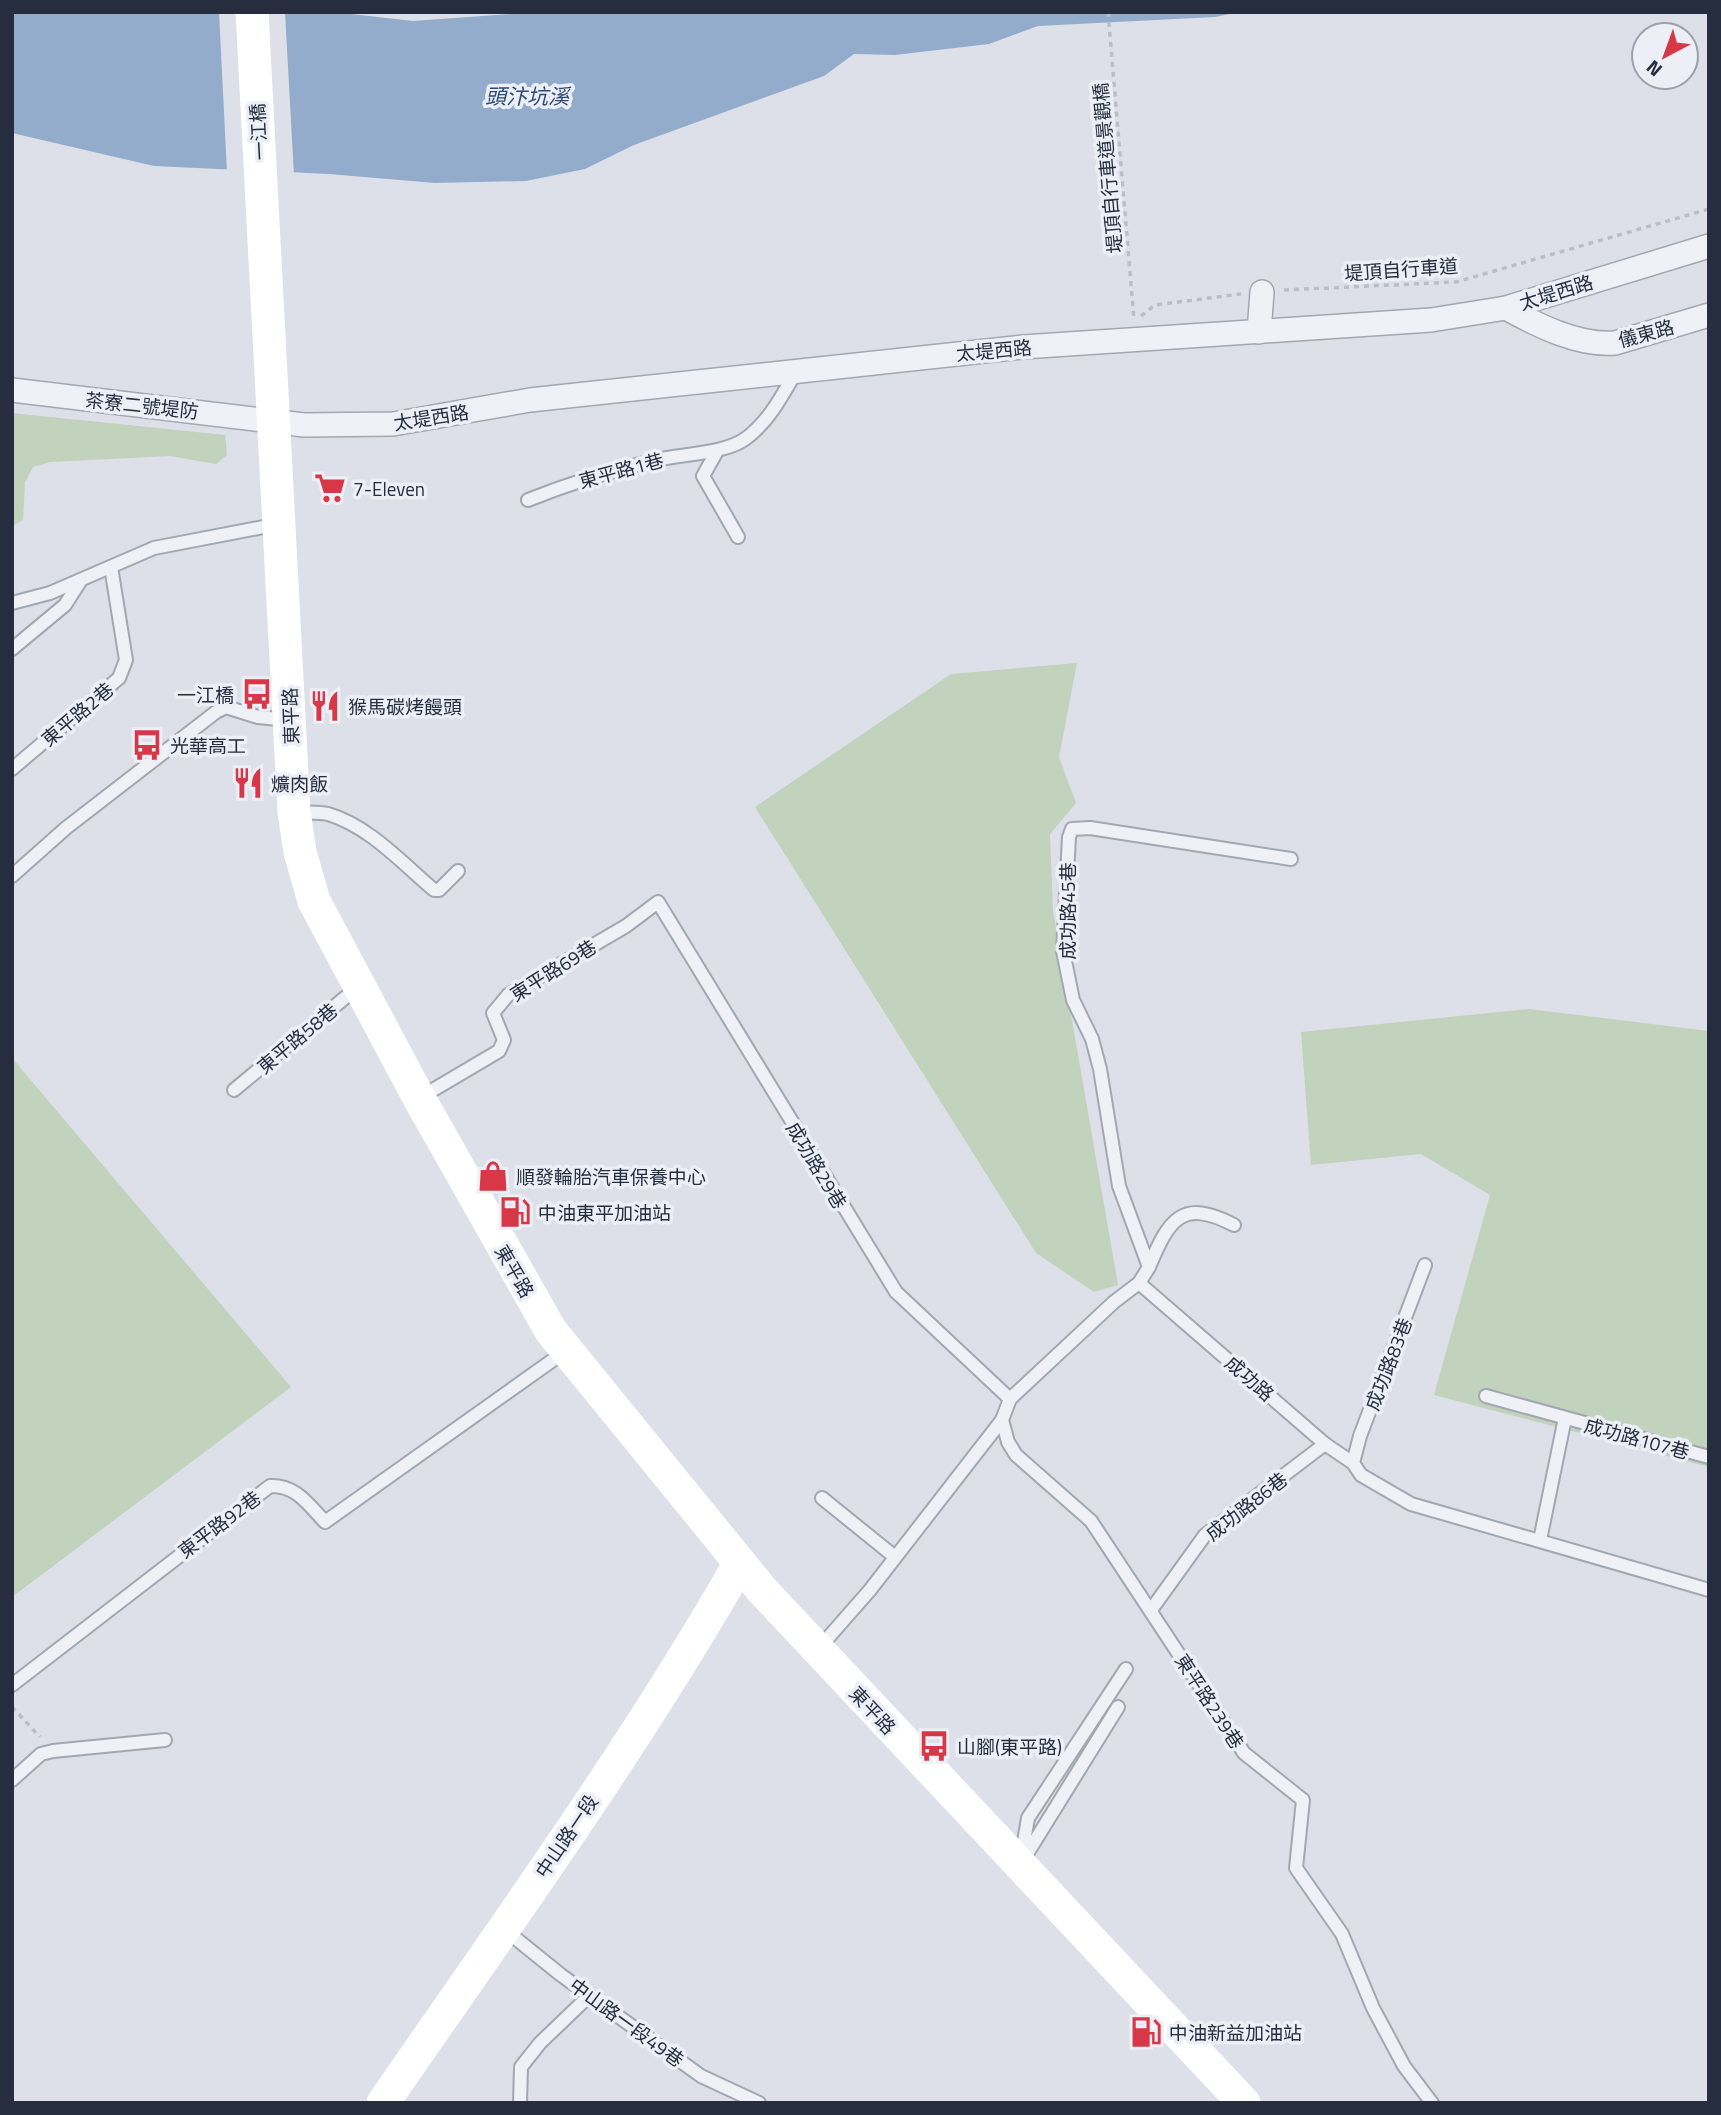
<svg xmlns="http://www.w3.org/2000/svg" width="1721" height="2115" viewBox="0 0 1721 2115" font-family="'Titillium Web','Noto Sans TC',sans-serif">
<style>
.green{fill:#c1d2bd}
.water{fill:#94accb}
.pier{fill:#dde0e8}
.lines{fill:none;stroke-linecap:round;stroke-linejoin:round}
.lane-casing{stroke:#a2a7b2;stroke-width:16}
.street-casing{stroke:#a2a7b2;stroke-width:26}
.path{stroke:#babec6;stroke-width:3.5;stroke-dasharray:5 5;stroke-linecap:butt}
.lane{stroke:#eff1f6;stroke-width:12}
.street{stroke:#eff1f6;stroke-width:23}
.secondary{stroke:#fff;stroke-width:33}
.labels{text-anchor:middle;dominant-baseline:central;stroke-width:7;stroke-linejoin:round;paint-order:stroke}
.street-label{font-size:19px;fill:#252d3f;stroke:#eceff5}
.poi-label{font-size:19px;fill:#252d3f;stroke:#eceff5;text-anchor:start}
.water-label{font-size:21px;font-style:italic;fill:#2d4976;stroke:#eceff5}
</style>
<rect width="100%" height="100%" fill="#dde0e8"/>
<g class="green">
<polygon points="12,413 225,435 227,455 216,464 170,456 50,462 33,467 25,482 23,520 12,526"/>
<polygon points="1077,663 1059,757 1076,803 1050,834 1053,911 1118,1285 1094,1292 1036,1253 755,807 951,674"/>
<polygon points="1529,1009 1709,1031 1709,1467 1434,1395 1490,1195 1421,1154 1311,1165 1301,1032"/>
<polygon points="12,1058 291,1387 12,1597"/>
</g>
<polygon class="water" points="12,12 334,12 413,21 536,12 1240,12 1215,17 1038,26 989,44 895,55 854,54 824,76 634,145 585,169 526,181 435,183 329,174 154,166 12,133"/>
<polygon class="pier" points="219,12 285,12 294,176 227,173"/>
<g class="lines">
<defs>
<g id="lane">
<polyline points="717,451 703,476 738,537"/>
<path d="M 528,500 C 568,484 609,471 652,461 C 679,454 724,454 745,439 C 769,422 783,394 797,370"/>
<polyline points="12,603 50,593 154,548 279,524"/>
<polyline points="12,649 65,605 81,580"/>
<polyline points="12,769 119,678 126,660 111,567"/>
<path d="M 295,812 C 305,813 318,812 328,814 C 369,826 402,863 434,890 L 439,890 L 458,871"/>
<polyline points="12,876 66,828 216,712 226,707 258,717 289,720"/>
<polyline points="234,1090 359,986"/>
<polyline points="421,1097 499,1051 504,1040 493,1013 508,995 626,926 658,902 896,1292 1010,1399"/>
<path d="M 1149,1267 C 1169,1219 1182,1198 1234,1225"/>
<polyline points="1139,1283 1149,1267 1119,1186 1100,1069 1092,1039 1073,1000 1063,951 1069,837 1072,829 1090,828 1291,859"/>
<polyline points="1486,1396 1709,1457"/>
<polyline points="1002,1420 1008,1442 1016,1455 1091,1521 1244,1753 1303,1800 1296,1868 1342,1934 1373,2008 1404,2066 1432,2103"/>
<polyline points="1353,1463 1360,1436 1425,1265"/>
<polyline points="822,1498 895,1557"/>
<polyline points="1540,1540 1565,1418"/>
<polyline points="1151,1610 1205,1535 1325,1444"/>
<polyline points="820,1647 870,1590 1002,1420 1010,1399 1114,1302 1139,1283 1325,1444 1353,1463 1361,1475 1411,1504 1709,1590"/>
<path d="M 12,1685 L 270,1486 C 296,1485 308,1504 325,1522 L 567,1350"/>
<polyline points="12,1780 41,1754 53,1751 165,1740"/>
<polyline points="1025,1857 1118,1707"/>
<polyline points="1021,1859 1028,1818 1126,1669"/>
<polyline points="504,1929 561,1975 701,2076 759,2103"/>
<polyline points="520,2103 521,2067 540,2043 590,1995"/>
</g>
<g id="street">
<path d="M 1506,308 C 1537,325 1578,346 1615,343 L 1709,315"/>
<polyline points="1259,332 1262,292"/>
<polyline points="12,390 304,425 393,424 530,400 1023,347 1431,320 1506,308 1709,246"/>
</g>
</defs>
<use href="#lane" class="lane-casing"/>
<use href="#street" class="street-casing"/>
<g class="path">
<polyline points="1108,12 1134,320"/>
<polyline points="1284,290 1456,282 1709,209"/>
<polyline points="1141,316 1155,305 1241,294"/>
<polyline points="12,1707 40,1737"/>
</g>
<use href="#lane" class="lane"/>
<use href="#street" class="street"/>
<g class="secondary">
<polyline points="252,12 294,812 300,852 314,901 419,1098 551,1331 762,1590 1244,2103"/>
<path d="M 383,2103 C 505,1926 633,1750 740,1563"/>
</g>
</g>
<defs>
<symbol id="supermarket-bare" viewBox="-9 -9 18 18"><path d="M-6-5.5h2.5l.6 2H6L4.5 2H-2.5L-4.4-4H-6ZM-1.5 3.2a1.3 1.3 0 1 0 .1 0ZM3 3.2a1.3 1.3 0 1 0 .1 0Z" fill="#d73746" stroke="#eceff5" stroke-width="2.5" paint-order="stroke"/></symbol>
<symbol id="bus-bare" viewBox="-9 -9 18 18"><path d="M-5-6H5V4H4V6H2V4H-2V6H-4V4H-5ZM-3.5-4V0h7V-4ZM-3.5 1.2v1.5H-2V1.2ZM2 1.2v1.5H3.5V1.2Z" fill="#d73746" stroke="#eceff5" stroke-width="2.5" paint-order="stroke"/></symbol>
<symbol id="restaurant-bare" viewBox="-9 -9 18 18"><path d="M-5-6h1v4h1v-4h1v4h1v-4h1v5L-1.5 .5V6h-2V.5L-5-1ZM5-6V6H3V1.5H1.5Q1.5-4 5-6Z" fill="#d73746" stroke="#eceff5" stroke-width="2.5" paint-order="stroke"/></symbol>
<symbol id="shop-bare" viewBox="-9 -9 18 18"><path d="M-5-2.5h2.3a2.7 3.5 0 0 1 5.4 0H5L5.5 6h-11ZM-1.5-2.5h3a1.5 2.3 0 0 0-3 0Z" fill="#d73746" stroke="#eceff5" stroke-width="2.5" paint-order="stroke"/></symbol>
<symbol id="fuel-bare" viewBox="-9 -9 18 18"><path d="M-5.5-6h7V0h2V4h1.3V-2.5L3-4.5l.8-.8L6-3V5H2.5V1h-1V6h-7ZM-4.2-4.7v3.2H.2V-4.7Z" fill="#d73746" stroke="#eceff5" stroke-width="2.5" paint-order="stroke"/></symbol>
</defs>
<g fill-rule="evenodd">
<use href="#supermarket-bare" x="308" y="466" width="44" height="44"/>
<use href="#bus-bare" x="235" y="672" width="44" height="44"/>
<use href="#restaurant-bare" x="303" y="684" width="44" height="44"/>
<use href="#bus-bare" x="125" y="723" width="44" height="44"/>
<use href="#restaurant-bare" x="226" y="761" width="44" height="44"/>
<use href="#shop-bare" x="471" y="1154" width="44" height="44"/>
<use href="#fuel-bare" x="493" y="1190" width="44" height="44"/>
<use href="#bus-bare" x="912" y="1724" width="44" height="44"/>
<use href="#fuel-bare" x="1124" y="2010" width="44" height="44"/>
</g>
<g class="labels">
<g class="street-label">
<text transform="translate(258 132) rotate(-93)">一江橋</text>
<text transform="translate(1107 168) rotate(-95)">堤頂自行車道景觀橋</text>
<text transform="translate(1401 269) rotate(-4)">堤頂自行車道</text>
<text transform="translate(1556 292) rotate(-17)">太堤西路</text>
<text transform="translate(1646 333) rotate(-15)">儀東路</text>
<text transform="translate(994 350) rotate(-5)">太堤西路</text>
<text transform="translate(142 405) rotate(6)">茶寮二號堤防</text>
<text transform="translate(431 417) rotate(-9)">太堤西路</text>
<text transform="translate(621 470) rotate(-15)">東平路1巷</text>
<text transform="translate(77 714) rotate(-40)">東平路2巷</text>
<text transform="translate(290 716) rotate(-92)">東平路</text>
<text transform="translate(1067 911) rotate(-90)">成功路45巷</text>
<text transform="translate(553 970) rotate(-32)">東平路69巷</text>
<text transform="translate(297 1038) rotate(-40)">東平路58巷</text>
<text transform="translate(817 1165) rotate(59)">成功路29巷</text>
<text transform="translate(515 1271) rotate(60)">東平路</text>
<text transform="translate(1388 1364) rotate(-69)">成功路83巷</text>
<text transform="translate(1250 1378) rotate(41)">成功路</text>
<text transform="translate(1637 1438) rotate(15)">成功路107巷</text>
<text transform="translate(1246 1506) rotate(-38)">成功路86巷</text>
<text transform="translate(219 1524) rotate(-37)">東平路92巷</text>
<text transform="translate(1210 1701) rotate(57)">東平路239巷</text>
<text transform="translate(873 1710) rotate(47)">東平路</text>
<text transform="translate(566 1836) rotate(-56)">中山路一段</text>
<text transform="translate(627 2022) rotate(36)">中山路一段49巷</text>
</g>
<g class="poi-label">
<text x="353" y="488">7-Eleven</text>
<text x="234" y="694" text-anchor="end">一江橋</text>
<text x="348" y="706">猴馬碳烤饅頭</text>
<text x="170" y="745">光華高工</text>
<text x="271" y="783">爌肉飯</text>
<text x="516" y="1176">順發輪胎汽車保養中心</text>
<text x="538" y="1212">中油東平加油站</text>
<text x="957" y="1746">山腳(東平路)</text>
<text x="1169" y="2032">中油新益加油站</text>
</g>
<g class="water-label">
<text x="527" y="96">頭汴坑溪</text>
</g>
</g>
<rect width="1721" height="2115" fill="none" stroke="#252d3f" stroke-width="28"/>
<g transform="translate(1665 56) rotate(221)"><circle r="33" fill="#eceff5" stroke="#9ca1ac" stroke-width="2"/>
<path d="M0-5L12 26L0 18L-12 26Z" fill="#d73746"/>
<text y="-10" font-size="19" font-weight="bold" text-anchor="middle" fill="#252d3f">N</text>
</g>
</svg>
